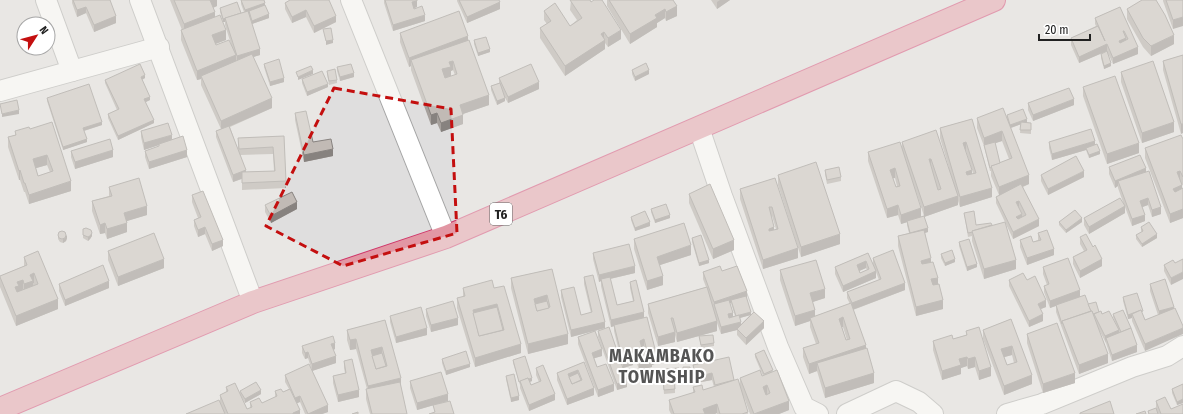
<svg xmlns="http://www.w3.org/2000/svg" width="1183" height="414" viewBox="0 0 1183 414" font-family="'Fira Sans Condensed',sans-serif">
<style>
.residential{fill:#dfdede;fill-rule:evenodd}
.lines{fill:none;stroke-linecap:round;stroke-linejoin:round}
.minor-casing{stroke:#a5a5a5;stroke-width:22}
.highway-casing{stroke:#cf3569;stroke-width:24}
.minor{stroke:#fff;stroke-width:20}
.highway{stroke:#e297a4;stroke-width:22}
.wall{fill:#a6a09c;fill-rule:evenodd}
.shaded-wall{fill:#87827f}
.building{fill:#c1bab5;stroke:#87827f;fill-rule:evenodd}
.marked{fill:none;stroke:#c40f0f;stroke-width:3;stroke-dasharray:8 5;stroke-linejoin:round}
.labels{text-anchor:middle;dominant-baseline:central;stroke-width:4;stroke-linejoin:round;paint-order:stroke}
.shield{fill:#fff;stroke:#646464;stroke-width:1}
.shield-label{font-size:13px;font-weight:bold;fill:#212121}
.district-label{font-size:18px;font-weight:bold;letter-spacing:1px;fill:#545454;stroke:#fff}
</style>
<rect width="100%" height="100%" fill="#f1eee9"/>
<path class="residential" d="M 0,0 L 1183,0 L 1183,414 L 0,414 ZM 24,24 L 48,24 L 48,48 L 24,48 Z"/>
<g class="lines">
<defs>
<g id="minor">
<polyline points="46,0 72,71"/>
<polyline points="140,0 253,302"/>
<polyline points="351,0 446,237"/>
<polyline points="0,91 159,47"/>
<polyline points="699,128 722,196 778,347 804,407 818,414"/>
<polyline points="847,414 896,391 919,402 933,414"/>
<polyline points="1007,414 1042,404 1132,367 1167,356 1183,346"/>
</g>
<polyline id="highway" points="0,409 253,302 446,237 994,0"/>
</defs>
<use href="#minor" class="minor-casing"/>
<use href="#highway" class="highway-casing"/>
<use href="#minor" class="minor"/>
<use href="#highway" class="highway"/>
</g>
<g class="wall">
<polygon points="72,0 110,0 116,23 94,32 86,13 77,17 72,3"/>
<path d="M 170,0 L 217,0 L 217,6 L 213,8 L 215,17 L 226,40 L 216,44 L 216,45 L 231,44 L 225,25 L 225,22 L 223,22 L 220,12 L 220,8 L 241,13 L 244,12 L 241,4 L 241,0 L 265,5 L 269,18 L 252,24 L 260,55 L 253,57 L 272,108 L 230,127 L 238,150 L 238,138 L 284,136 L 286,188 L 242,190 L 242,179 L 233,182 L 216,137 L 216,131 L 221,129 L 201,85 L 201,79 L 197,80 L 181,40 L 181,30 L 182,30 ZM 273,154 L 274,171 L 246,172 L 240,155 Z"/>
<polygon points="290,0 336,22 314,33 306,17 292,23 285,9 285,3"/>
<polygon points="384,0 417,0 417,7 414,8 425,21 393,31 384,3"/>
<polygon points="457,0 499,0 500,9 467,23 457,1"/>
<polygon points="571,0 621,39 608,47 605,43 605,49 565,76 540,38 540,28 547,24 544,20 544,11 570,26 577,20 570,10"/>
<polygon points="607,0 673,0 677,16 666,21 665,18 657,23 657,27 630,44 607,6"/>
<polygon points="711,0 730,0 717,9"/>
<polygon points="1163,0 1183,0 1173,29 1163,1"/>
<polygon points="1120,7 1138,54 1113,64 1108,53 1111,66 1104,69 1101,58 1101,54 1107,51 1079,63 1071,45 1071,38 1096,26 1095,24 1095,18"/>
<polygon points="1127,9 1174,44 1151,56 1143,47 1127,19"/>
<path d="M 400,33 L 468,40 L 489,105 L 463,114 L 463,124 L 441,132 L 437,123 L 431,125 L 411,70 L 411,66 L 409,67 L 400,42 ZM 453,70 L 455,75 L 445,78 L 451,76 L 451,71 Z"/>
<polygon points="474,40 490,52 478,56 474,44"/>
<polygon points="1183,55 1181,134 1163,70 1163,61"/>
<polygon points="264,64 284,82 270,86 264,67"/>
<polygon points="337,67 354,77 340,81 337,71"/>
<polygon points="632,70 649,74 635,81 632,74"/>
<polygon points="327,71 337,80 337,83 329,85 327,74"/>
<polygon points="1121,72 1174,132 1142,143 1121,82"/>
<polygon points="145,78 142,80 150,100 145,102 154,123 118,140 108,118 108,114 117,110 105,83 105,80"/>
<polygon points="499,78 539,89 508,103 504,96 505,101 497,105 491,90 491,86 499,83"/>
<polygon points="302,79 328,87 307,96 302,83"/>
<polygon points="1083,87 1139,153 1107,164 1083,96"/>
<polygon points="47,98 102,125 84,131 87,142 63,150 47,101"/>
<polygon points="1028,103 1074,105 1033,121 1028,110"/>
<polygon points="295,113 313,142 333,156 304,162 295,120"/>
<path d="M 1007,115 L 1027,122 L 1026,123 L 1031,123 L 1031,134 L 1020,133 L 1021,124 L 1011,128 L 1029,184 L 1023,187 L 1039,226 L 1013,239 L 996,203 L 996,197 L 999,195 L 991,176 L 991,171 L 990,171 L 984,146 L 977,128 L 977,118 L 1007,117 ZM 1002,141 L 1009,159 L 1000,163 L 995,143 Z"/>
<path d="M 972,119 L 992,197 L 960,207 L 958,201 L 958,205 L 924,217 L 928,232 L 925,233 L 931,262 L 938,284 L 943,309 L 916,316 L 898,246 L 898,236 L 909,233 L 907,225 L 907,222 L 901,224 L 898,215 L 887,218 L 868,161 L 868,152 L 902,149 L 902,142 L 949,168 L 940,138 L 940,128 ZM 966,151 L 973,173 L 972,174 L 966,152 ZM 893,178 L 895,178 L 897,186 L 896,187 ZM 916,191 L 924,216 L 921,217 Z"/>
<path d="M 30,129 L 71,191 L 29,204 L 25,192 L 24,192 L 20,180 L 19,180 L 8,147 L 8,137 L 15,135 L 15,131 ZM 47,165 L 50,172 L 38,176 L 36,168 Z"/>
<polygon points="141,131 172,140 187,157 149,169 145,157 145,151 159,147 159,145 144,150 141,137"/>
<polygon points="1183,139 1183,186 1182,184 1182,189 1183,188 1183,218 1170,223 1145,158 1145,148"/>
<polygon points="1049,142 1095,145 1100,154 1089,158 1086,150 1052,160 1049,148"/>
<polygon points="71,151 113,157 75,169 71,157"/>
<polygon points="1109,167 1146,172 1161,214 1152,217 1148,205 1142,207 1145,221 1132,226 1125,207 1125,213 1089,234 1084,225 1084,218 1124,205 1118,188 1118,186 1115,188 1109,174"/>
<polygon points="825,170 841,177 841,181 827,184 825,174"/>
<polygon points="778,175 840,244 801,257 778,185"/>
<polygon points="1041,175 1084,177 1048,195 1041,181"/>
<path d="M 775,178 L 798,258 L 763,269 L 740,199 L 740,189 ZM 771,216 L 772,216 L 776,229 L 774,230 Z"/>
<polygon points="109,187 147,215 126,221 127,232 107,239 105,233 100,234 92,211 92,201 109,196"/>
<polygon points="689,194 734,250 713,259 689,203"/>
<polygon points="192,195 223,246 212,251 205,234 198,237 194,226 194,220 198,218 192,202"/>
<polygon points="265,205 297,209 271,223 265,212"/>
<polygon points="651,209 670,218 655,223 651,212"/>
<polygon points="964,213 976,225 992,225 1016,269 984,279 972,241 972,236 968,237"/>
<polygon points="631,217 650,226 635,231 631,220"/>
<polygon points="1059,222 1082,222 1066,233 1059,225"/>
<polygon points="1141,227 1157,238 1142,247 1136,239 1136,235 1142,232 1141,231"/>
<polygon points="1038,233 1054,255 1027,265 1020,247 1020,240 1033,242 1038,240"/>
<polygon points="58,235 67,238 66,241 63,243 60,242 58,239"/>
<polygon points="83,235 92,236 90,239 88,241 83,238"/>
<polygon points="1080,237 1102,266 1080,278 1073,264 1073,257 1084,251 1080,244"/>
<polygon points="692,238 709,263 699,266 692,242"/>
<polygon points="634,239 691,255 660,265 663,285 647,290 634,249"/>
<polygon points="959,242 977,267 967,271 959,246"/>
<polygon points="108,251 164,268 118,286 108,260"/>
<path d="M 593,253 L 635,273 L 610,279 L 617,305 L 633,301 L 630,288 L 630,282 L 644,317 L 657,363 L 652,365 L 652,367 L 639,370 L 636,360 L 636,357 L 633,358 L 633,365 L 623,368 L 614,331 L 614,326 L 611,327 L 601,286 L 601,281 L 599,282 L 593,259 ZM 644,346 L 645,352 L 642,352 L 641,347 Z"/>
<path d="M 868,253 L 873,264 L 873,258 L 905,290 L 853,310 L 866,348 L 874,383 L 825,398 L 817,371 L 809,374 L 803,357 L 803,348 L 816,344 L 810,327 L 810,321 L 795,326 L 780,280 L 780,270 L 825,298 L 812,302 L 815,316 L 850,304 L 847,298 L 847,292 L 879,280 L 876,272 L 876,278 L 843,292 L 835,274 L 835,267 ZM 866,268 L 867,270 L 860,273 L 859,271 ZM 842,327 L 843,327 L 847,340 L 846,340 Z"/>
<polygon points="941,254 955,262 945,266 941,258"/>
<polygon points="24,257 58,309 16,326 0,287 0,276 24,266"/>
<polygon points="1175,263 1171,285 1164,271 1164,265"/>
<polygon points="1043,267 1080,297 1088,304 1102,314 1118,329 1113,317 1113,314 1137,352 1112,361 1106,343 1098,328 1108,363 1079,374 1056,312 1056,306 1050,308 1044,292 1044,286 1047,285 1043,274"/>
<polygon points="552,269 568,344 528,354 511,288 511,278"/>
<path d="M 722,271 L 746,297 L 751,315 L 764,328 L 746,345 L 737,335 L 737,330 L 721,334 L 717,323 L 717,331 L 677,342 L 675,335 L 675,342 L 658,346 L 648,313 L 648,304 L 706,287 L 703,279 L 703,272 ZM 730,303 L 731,303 L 735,316 L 733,316 ZM 750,315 L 741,324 L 740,318 Z"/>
<polygon points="584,277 605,328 595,331 602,356 594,358 597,367 614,391 598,397 578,344 578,337 594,331 571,337 561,297 561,290 581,315 591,313 584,284"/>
<polygon points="1009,280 1027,280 1046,307 1041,309 1043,321 1029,327 1009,286"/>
<polygon points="59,284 109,288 65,306 59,291"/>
<polygon points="1150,284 1174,307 1145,351 1132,321 1132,318 1128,319 1123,301 1123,297 1143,315 1145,320 1158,315 1150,291"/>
<polygon points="463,288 494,288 521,353 475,367 457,308 457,298 463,297"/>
<polygon points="426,309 458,325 431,332 426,316"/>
<polygon points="390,316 427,335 396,343 390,322"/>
<path d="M 1011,319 L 1032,384 L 1004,395 L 983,339 L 983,330 ZM 1012,355 L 1014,363 L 1007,365 L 1004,357 Z"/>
<polygon points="385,320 401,387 407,414 370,414 366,399 366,389 367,389 356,349 350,350 347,340 347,330"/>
<polygon points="598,331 627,387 617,390 598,337"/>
<polygon points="966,331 991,376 979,380 975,367 968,369 967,366 961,368 961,374 942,380 933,350 933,341 953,339 966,335"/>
<polygon points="1027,334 1075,383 1043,393 1027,343"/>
<polygon points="699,336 714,343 714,346 701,348"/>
<polygon points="302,346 335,349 333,350 336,363 312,371 308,358 305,359 302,353"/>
<polygon points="755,354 773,372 789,410 779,414 750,414 744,397 748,414 717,414 717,413 715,414 671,414 669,410 669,400 693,393 693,387 703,390 714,387 712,380 696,383 693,372 693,365 734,380 740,385 740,378 763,376 755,357"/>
<polygon points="442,359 470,367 446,375 442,363"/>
<polygon points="513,360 532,381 530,382 531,385 539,382 536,375 536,368 555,400 529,411 520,388 520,385 513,363"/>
<polygon points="344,361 359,397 338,402 333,383 333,376 345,373 344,368"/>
<polygon points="584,362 594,395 567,405 557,380 557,373"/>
<rect x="683" y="367" width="7" height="14"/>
<polygon points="662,369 679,377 679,380 675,381 675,393 664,394"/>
<polygon points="285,375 328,412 322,414 305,414 300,402 297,403 300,414 186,414 220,401 220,395 226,392 226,387 240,394 240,391 261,394 245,403 240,394 247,409 250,408 250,402 262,403 275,397 275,391 283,392 289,389 285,382"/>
<polygon points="506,376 519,400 511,402 506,379"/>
<polygon points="410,381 448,401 417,410 410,388"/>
<polygon points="1183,384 1183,403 1177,405 1172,393 1172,389"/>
<polygon points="1156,401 1171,409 1183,414 1148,414 1148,411 1156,408"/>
</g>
<g class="shaded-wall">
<polygon points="210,0 217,0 217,6 210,9"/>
<polygon points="720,0 730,0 717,9 717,2"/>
<polygon points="417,1 417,7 412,9 412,2"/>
<polygon points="500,2 500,9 467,23 467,17"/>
<polygon points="265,3 265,6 245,13 245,10"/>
<polygon points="677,6 677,16 666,21 666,12"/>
<polygon points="86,7 86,13 77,17 77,10"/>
<polygon points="665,9 665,18 657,23 657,27 630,44 630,34 655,15"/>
<polygon points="306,10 306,17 292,23 292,17"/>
<polygon points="215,12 215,21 184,34 184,24"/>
<polygon points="269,14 269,18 252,24 252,21"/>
<polygon points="425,15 425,21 393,31 393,25"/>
<polygon points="116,16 116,23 94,32 94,25"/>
<polygon points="336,16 336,22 314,33 314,26"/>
<polygon points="1183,17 1183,26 1173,29 1173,20"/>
<polygon points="225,18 225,22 223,22 223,19"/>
<polygon points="226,30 226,40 212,45 212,35"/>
<polygon points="621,30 621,39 608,47 608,38"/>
<polygon points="604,32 604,40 605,40 605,49 565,76 565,66 601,34"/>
<polygon points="1174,35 1174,44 1151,56 1151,46"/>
<polygon points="468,36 468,45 411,60 411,66 409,67 409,58"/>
<polygon points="1126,38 1126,44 1119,47 1119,41"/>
<polygon points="333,40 333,43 326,45 326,41"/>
<polygon points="1107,44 1107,51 1079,63 1079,57"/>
<polygon points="1138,47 1138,54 1113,64 1113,58"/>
<polygon points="260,49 260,55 237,62 237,56"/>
<polygon points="490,49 490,52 478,56 478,53"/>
<polygon points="236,55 236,65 201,76 201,79 197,80 197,71"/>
<polygon points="453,61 453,70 451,71 451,76 442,79 442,69 449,62"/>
<polygon points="1111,63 1111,66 1104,69 1104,66"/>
<polygon points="313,70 313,74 298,80 298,77"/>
<polygon points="649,70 649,74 635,81 635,77"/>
<polygon points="354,73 354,77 340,81 340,77"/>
<polygon points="145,75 145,78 141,80 141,77"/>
<polygon points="284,78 284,82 270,86 270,82"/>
<polygon points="539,82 539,89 508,103 508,97"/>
<polygon points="328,84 328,87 307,96 307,92"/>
<polygon points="489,95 489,105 460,115 460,105"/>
<polygon points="150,97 150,100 144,103 144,99"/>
<polygon points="272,98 272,108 221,130 221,121"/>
<polygon points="505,98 505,101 497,105 497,101"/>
<polygon points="1074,99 1074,105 1033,121 1033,115"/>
<polygon points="19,110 19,114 2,117 2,114"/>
<polygon points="437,113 437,123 431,125 431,115"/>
<polygon points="463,115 463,124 441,132 441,123"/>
<polygon points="1027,119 1027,122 1010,128 1010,125"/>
<polygon points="154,120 154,123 118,140 118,136"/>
<polygon points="102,122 102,125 83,131 83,128"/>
<polygon points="1174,122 1174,132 1142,143 1142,133"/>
<polygon points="1181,124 1183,124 1183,133 1181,134"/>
<polygon points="1002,131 1002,141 984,147 984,138"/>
<polygon points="172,135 172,141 159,144 159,145 144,150 144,143"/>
<polygon points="87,139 87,142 63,150 63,147"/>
<polygon points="1095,141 1095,147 1086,148 1086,150 1052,160 1052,154"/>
<polygon points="966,142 966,151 963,152 963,143"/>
<polygon points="1139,143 1139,153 1107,164 1107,154"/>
<polygon points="333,149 333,156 304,162 304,155"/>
<polygon points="113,150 113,157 75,169 75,162"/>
<polygon points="187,150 187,157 149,169 149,162"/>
<polygon points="1100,151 1100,154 1089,158 1089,155"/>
<polygon points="47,155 47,165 33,169 33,159"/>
<polygon points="929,159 931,159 931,168"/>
<polygon points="895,168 895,178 890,179 890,170"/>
<polygon points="1146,168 1146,175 1118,181 1118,186 1115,188 1115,181"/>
<polygon points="20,170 20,180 19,180 19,171"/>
<polygon points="246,170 246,177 233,182 233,175"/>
<polygon points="972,170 972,180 966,182 966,172"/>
<polygon points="1084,171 1084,177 1048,195 1048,189"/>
<polygon points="1180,171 1180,180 1177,172"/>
<polygon points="1029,175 1029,184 999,196 999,187"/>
<polygon points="71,181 71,191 29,204 29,195"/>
<polygon points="1182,185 1182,194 1173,198 1173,189"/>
<polygon points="992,188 992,197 960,207 960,197"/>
<polygon points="958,196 958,205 924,217 924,207"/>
<polygon points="1148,198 1148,205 1140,208 1140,201"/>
<polygon points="1019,201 1019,208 1016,202"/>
<polygon points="297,202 297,209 271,223 271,216"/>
<polygon points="898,205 898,215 887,218 887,209"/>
<polygon points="147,206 147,215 124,222 124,213"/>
<polygon points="1125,206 1125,213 1089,234 1089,227"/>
<polygon points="1161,207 1161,214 1152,217 1152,210"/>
<polygon points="921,208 921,218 901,224 901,215"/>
<polygon points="1183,209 1183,218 1170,223 1170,214"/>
<polygon points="1022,214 1022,220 1016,223 1016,217"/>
<polygon points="670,215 670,218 655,223 655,220"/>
<polygon points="1145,215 1145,221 1132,226 1132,219"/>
<polygon points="1082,218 1082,222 1066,233 1066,230"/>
<polygon points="1039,219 1039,226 1013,239 1013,232"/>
<polygon points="650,222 650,226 635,231 635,228"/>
<polygon points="105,223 105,233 100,234 100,225"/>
<polygon points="127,223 127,232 107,239 107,229"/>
<polygon points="205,227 205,234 198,237 198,230"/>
<polygon points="774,227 774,237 769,238 769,229"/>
<polygon points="928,228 928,232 910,237 910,233"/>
<polygon points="92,233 92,236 90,239 88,241 88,237"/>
<polygon points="840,234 840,244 801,257 801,247"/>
<polygon points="1157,234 1157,238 1142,247 1142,244"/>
<polygon points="67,235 67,238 66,241 63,243 63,239"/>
<polygon points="223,240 223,246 212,251 212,244"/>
<polygon points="734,240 734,250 713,259 713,249"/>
<polygon points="691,245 691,255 657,266 657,257"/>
<polygon points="798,248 798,258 763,269 763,260"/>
<polygon points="1054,249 1054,255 1027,265 1027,258"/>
<polygon points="931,258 931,267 921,270 921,261"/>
<polygon points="164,259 164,268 118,286 118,277"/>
<polygon points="955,259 955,262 945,266 945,263"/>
<polygon points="1102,259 1102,266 1080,278 1080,271"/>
<polygon points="709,260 709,263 699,266 699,263"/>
<polygon points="1016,260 1016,269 984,279 984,269"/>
<polygon points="866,261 866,268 857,272 857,265"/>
<polygon points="977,264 977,267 967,271 967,267"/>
<polygon points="635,266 635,273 601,281 601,279 601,281 599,282 599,275"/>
<polygon points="876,271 876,278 843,292 843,286"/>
<polygon points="1183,272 1183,279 1171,285 1171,278"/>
<polygon points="34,273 34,283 33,283 33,290 24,293 24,284 30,275"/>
<polygon points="663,276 663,285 647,290 647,281"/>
<polygon points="938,278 938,287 931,289 931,279"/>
<polygon points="23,280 23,289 19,296 15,287 17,282"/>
<polygon points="109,281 109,288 65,306 65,300"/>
<polygon points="905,283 905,290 852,310 852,303"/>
<polygon points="825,289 825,298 810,303 810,293"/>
<polygon points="1080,290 1080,297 1050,308 1050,301"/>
<polygon points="747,291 747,297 731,300 731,303 715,309 714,302"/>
<polygon points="547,295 547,305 534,305 534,299"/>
<polygon points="58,299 58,309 16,326 16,316"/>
<polygon points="943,300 943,309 916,316 916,307"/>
<polygon points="1046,300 1046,307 1038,310 1038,304"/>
<polygon points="497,304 497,314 474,319 473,310"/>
<polygon points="1174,307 1174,313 1159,318 1159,311"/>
<polygon points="815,310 815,320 810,318 810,321 795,326 795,316"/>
<polygon points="644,312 644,318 611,327 611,320"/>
<polygon points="751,312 751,315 736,319 736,316"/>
<polygon points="733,313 733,320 728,321 728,314"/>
<polygon points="1043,314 1043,321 1029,327 1029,321"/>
<polygon points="1132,314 1132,318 1128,319 1128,315"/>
<polygon points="843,317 843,327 839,328 839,319"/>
<polygon points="458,318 458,325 431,332 431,325"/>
<polygon points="717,321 717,331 677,342 677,333"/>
<polygon points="764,321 764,328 746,345 746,338"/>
<polygon points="605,322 605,328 571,337 571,330"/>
<polygon points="741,322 741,328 737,329 737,330 721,334 721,327"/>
<polygon points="427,328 427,335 396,343 396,337"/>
<polygon points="1183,328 1183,334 1145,351 1145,344"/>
<polygon points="1119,330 1119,337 1106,338 1105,343 1105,336"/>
<polygon points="675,332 675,342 658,346 658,337"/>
<polygon points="568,334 568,344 528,354 528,344"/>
<polygon points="356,339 356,349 350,350 350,340"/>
<polygon points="644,339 644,346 640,347 640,341"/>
<polygon points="335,343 335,349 331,351 331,344"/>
<polygon points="521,344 521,353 475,367 475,358"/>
<polygon points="866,345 866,355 817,363 817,371 809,374 809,364"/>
<polygon points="1137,345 1137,352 1112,361 1112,355"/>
<polygon points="1012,346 1012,355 1001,358 1001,349"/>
<polygon points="382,347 382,357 371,356 371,350"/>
<polygon points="602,349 602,356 592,359 592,353"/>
<polygon points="642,349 642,356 636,354 636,357 632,358 632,352"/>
<polygon points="308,352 308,358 305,359 305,353"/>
<polygon points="1108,354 1108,363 1079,374 1079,365"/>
<polygon points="336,356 336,363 312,371 312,364"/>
<polygon points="657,357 657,363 652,365 652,367 639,370 639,364 651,358"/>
<polygon points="967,357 967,366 961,368 961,374 942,380 942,371 959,359"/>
<polygon points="975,357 975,367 968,369 968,359"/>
<polygon points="633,359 633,365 623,368 623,361"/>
<polygon points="470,364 470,367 446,375 446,371"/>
<polygon points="991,367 991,376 979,380 979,371"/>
<polygon points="578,370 578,376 569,380 568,374"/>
<polygon points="712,373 712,380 696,383 696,377"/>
<polygon points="874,373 874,383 825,398 825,388"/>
<polygon points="1075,373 1075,383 1043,393 1043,384"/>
<polygon points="1032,375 1032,384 1004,395 1004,386"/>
<polygon points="401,378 401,387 368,396 368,386"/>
<polygon points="532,378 532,381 521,385 520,382"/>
<polygon points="627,380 627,387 617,390 617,384"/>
<polygon points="614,384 614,391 598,397 598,390"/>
<polygon points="767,385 767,394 763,396 763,387"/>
<polygon points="594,388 594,395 567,405 567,399"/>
<polygon points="261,390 261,394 245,403 245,399"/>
<polygon points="359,390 359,397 338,402 338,395"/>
<polygon points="448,394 448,401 417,410 417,403"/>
<polygon points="555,394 555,400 529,411 529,405"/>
<polygon points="300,396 300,402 295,404 295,398"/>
<polygon points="519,396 519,400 511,402 511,398"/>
<polygon points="1183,399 1183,403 1177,405 1177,402"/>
<polygon points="789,401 789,410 779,414 755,414"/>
<polygon points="717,404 717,413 715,414 703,414 703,409"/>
<polygon points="328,405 328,412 322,414 308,414"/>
<polygon points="300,410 300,414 293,414 293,413"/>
</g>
<g class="building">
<polygon points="73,0 110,0 116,16 94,25 86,7 77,10"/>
<polygon points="174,0 210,0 215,12 184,24"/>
<polygon points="241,0 264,0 265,3 245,10"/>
<polygon points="290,0 329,0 336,16 314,26 306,10 292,17 285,3"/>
<polygon points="385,0 417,0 417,1 412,2 414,9 422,6 425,15 393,25"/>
<polygon points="459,0 499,0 500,2 467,17"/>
<polygon points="570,0 590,0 591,2 594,0 602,0 621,30 608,38 604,32 601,34 605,40 565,66 540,28 551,21 544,11 555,3 570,26 582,18"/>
<polygon points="609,0 673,0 677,6 666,12 665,9 655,15 657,18 630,34"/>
<polygon points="1142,0 1156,0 1165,15 1174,35 1151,46 1143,38 1127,9"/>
<polygon points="1166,0 1183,0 1183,17 1173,20"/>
<polygon points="237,2 241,13 223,19 220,8"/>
<polygon points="265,5 269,14 252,21 249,11"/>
<path d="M 1120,7 L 1138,47 L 1113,58 L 1107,44 L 1079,57 L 1071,38 L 1098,26 L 1105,41 L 1095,18 ZM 1123,31 L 1124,31 L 1128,39 L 1120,43 L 1119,41 L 1126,38 Z"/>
<polygon points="248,11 260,49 237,56 225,18"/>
<polygon points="459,11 468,36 409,58 400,33"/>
<polygon points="220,15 226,30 212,35 216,45 229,40 236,55 197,71 181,30"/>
<polygon points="331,28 333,40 326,41 323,29"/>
<polygon points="486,37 490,49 478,53 474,40"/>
<path d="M 469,40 L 489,95 L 460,105 L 463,115 L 441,123 L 437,113 L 431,115 L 411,60 ZM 453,61 L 457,74 L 445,78 L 442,69 L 451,67 L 449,62 Z"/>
<polygon points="1107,51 1111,63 1104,66 1101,54"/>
<polygon points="252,54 272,98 221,121 201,76"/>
<polygon points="1183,55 1183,124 1181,124 1163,61"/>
<polygon points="279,59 284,78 270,82 264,64"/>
<polygon points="1153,61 1174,122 1142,133 1121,72"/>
<polygon points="646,63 649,70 635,77 632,70"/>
<polygon points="140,64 145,75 141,77 150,97 144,99 154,120 118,136 108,114 119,109 105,80"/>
<polygon points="351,64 354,73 340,77 337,67"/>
<polygon points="531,64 539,82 508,97 499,78"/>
<polygon points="311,66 313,70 298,77 296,72"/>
<polygon points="335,69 337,80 329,81 327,71"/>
<polygon points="322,71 328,84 307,92 302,79"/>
<polygon points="1115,76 1139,143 1107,154 1083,87"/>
<polygon points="500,83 505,98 497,101 491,86"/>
<polygon points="89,84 102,122 83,128 87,139 63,147 47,98"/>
<polygon points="1069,88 1074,99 1033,115 1028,103"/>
<polygon points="17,100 19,110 2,114 0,104"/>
<polygon points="1003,108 1029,175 999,187 991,166 1012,158 1002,131 984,138 977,118"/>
<polygon points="1023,109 1027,119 1010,125 1007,115"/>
<polygon points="306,111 313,142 331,139 333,149 304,155 295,113"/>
<path d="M 972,119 L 992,188 L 960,197 L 940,128 ZM 966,142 L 976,173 L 967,175 L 966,172 L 972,170 L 963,143 Z"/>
<path d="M 52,122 L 71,181 L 29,195 L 25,183 L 24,183 L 20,170 L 19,171 L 8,137 L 16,135 L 15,131 L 29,127 L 30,129 ZM 47,155 L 53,171 L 38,176 L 33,159 Z"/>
<polygon points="1021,122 1031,123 1031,130 1020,130"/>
<polygon points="168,123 172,135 144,143 141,131"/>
<polygon points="229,126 246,170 233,175 216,131"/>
<polygon points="1091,129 1095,141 1052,154 1049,142"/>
<path d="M 936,130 L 958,196 L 924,207 L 902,142 ZM 929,159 L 931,159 L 941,189 L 938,190 Z"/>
<polygon points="1181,135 1183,139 1183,177 1180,171 1177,172 1182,185 1173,189 1175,192 1183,188 1183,209 1170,214 1145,148"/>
<polygon points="183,136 187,150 149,162 145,151 159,146 159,144"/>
<polygon points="284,136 286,181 242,183 242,172 275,171 273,147 239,149 238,138"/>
<polygon points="110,139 113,150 75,162 71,151"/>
<path d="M 900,142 L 921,208 L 901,215 L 898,205 L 887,209 L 868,152 ZM 895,168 L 900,186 L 896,187 L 890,170 Z"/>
<polygon points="995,142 1000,163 991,166 992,167 990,168 984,145"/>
<polygon points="1097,144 1100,151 1089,155 1086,148"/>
<polygon points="1140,155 1146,168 1115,181 1109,167"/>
<polygon points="1076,156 1084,171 1048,189 1041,175"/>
<polygon points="816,162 840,234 801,247 778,175"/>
<polygon points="839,167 841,177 827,180 825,170"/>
<polygon points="1149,171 1161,207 1152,210 1148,198 1140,201 1145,215 1132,219 1118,181"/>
<polygon points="139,178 147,206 124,213 127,223 107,229 105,223 100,225 92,201 112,196 109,187"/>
<path d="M 775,178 L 798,248 L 763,260 L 740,189 ZM 769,207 L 772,207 L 778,229 L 769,231 L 769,229 L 774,227 Z"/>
<polygon points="710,184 734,240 713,249 689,194"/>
<path d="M 1021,184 L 1039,219 L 1013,232 L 996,197 ZM 1019,201 L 1026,215 L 1018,219 L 1016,217 L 1022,214 L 1016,202 Z"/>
<polygon points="203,191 223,240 212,244 205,227 198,230 194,220 201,217 192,195"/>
<polygon points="292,192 297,202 271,216 265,205"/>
<polygon points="1120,198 1125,206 1089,227 1084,218"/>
<polygon points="666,204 670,215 655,220 651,209"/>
<polygon points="1075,210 1082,218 1066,230 1059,222"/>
<polygon points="645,211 650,222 635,228 631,217"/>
<polygon points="974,211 976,225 991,223 992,225 972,231 973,232 968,233 964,213"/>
<polygon points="924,216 928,228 910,233 907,221"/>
<polygon points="1005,222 1016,260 984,269 972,231"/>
<polygon points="1149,222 1157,234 1142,244 1136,235 1143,231 1141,227"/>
<polygon points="684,223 691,245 657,257 663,276 647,281 634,239"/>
<polygon points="86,228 91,230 92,233 90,236 88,237 83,235 83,229"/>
<polygon points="924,230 931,258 921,261 922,264 933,262 938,278 931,279 933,285 939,284 943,300 916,307 898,236"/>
<polygon points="1047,230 1054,249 1027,258 1020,240 1031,236 1033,242 1041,240 1038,233"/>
<circle cx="62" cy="235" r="4"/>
<polygon points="154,233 164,259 118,277 108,251"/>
<polygon points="1086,234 1093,247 1095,245 1102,259 1080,271 1073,257 1087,250 1080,237"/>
<polygon points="701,235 709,260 699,263 692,238"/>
<polygon points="969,239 977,264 967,267 959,242"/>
<polygon points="629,244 635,266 599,275 593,253"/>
<polygon points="893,250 905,283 852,303 847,292 881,279 873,258"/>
<polygon points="952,250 955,259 945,263 941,254"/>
<path d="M 38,251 L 58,299 L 16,316 L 0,277 L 0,276 L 27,265 L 24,257 ZM 34,273 L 38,284 L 17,292 L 15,287 L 19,286 L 17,282 L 23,280 L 24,284 L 33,281 L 30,275 Z"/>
<path d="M 868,253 L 876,271 L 843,286 L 835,267 ZM 866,261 L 869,269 L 860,273 L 857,265 Z"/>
<polygon points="1068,258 1080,290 1050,301 1044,286 1049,284 1043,267"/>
<polygon points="1183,259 1183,272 1171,278 1164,265 1173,260 1175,263"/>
<polygon points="816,260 825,289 810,293 815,310 795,316 780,270"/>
<polygon points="103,265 109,281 65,300 59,284"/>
<polygon points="720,266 722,271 737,266 747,291 714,302 703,272"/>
<path d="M 552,269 L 568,334 L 528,344 L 511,278 ZM 547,295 L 550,307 L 537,311 L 534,299 Z"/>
<polygon points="1023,273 1027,280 1035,276 1046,300 1038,304 1043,314 1029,321 1009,280"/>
<polygon points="593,275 605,322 571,330 561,290 574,287 581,315 592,312 584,277"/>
<polygon points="610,277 617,305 634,301 630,282 636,280 644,312 611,320 601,279"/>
<polygon points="1165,279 1174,307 1159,311 1150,284"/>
<path d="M 492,280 L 494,288 L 504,286 L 521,344 L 475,358 L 457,298 L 465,296 L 463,288 ZM 497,304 L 504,330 L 479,336 L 473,310 Z"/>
<polygon points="707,287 717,321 677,333 673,318 671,318 675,332 658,337 648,304"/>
<polygon points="1137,293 1143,311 1141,312 1141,310 1128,315 1123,297"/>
<polygon points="1085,295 1091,311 1062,321 1062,324 1056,305"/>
<polygon points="746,296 751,312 736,316 731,300"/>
<polygon points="729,300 733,313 728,314 729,318 739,315 741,322 721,327 714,304"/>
<polygon points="453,301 458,318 431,325 426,309"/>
<polygon points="547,301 549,308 537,311 535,304"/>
<polygon points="1096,302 1099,312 1093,314 1092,311 1091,311 1088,304"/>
<path d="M 851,303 L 866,345 L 809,364 L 803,348 L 819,343 L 810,318 ZM 843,317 L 850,339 L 846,340 L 839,319 Z"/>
<polygon points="421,307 427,328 396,337 390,316"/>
<polygon points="497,307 503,330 479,336 473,313"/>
<polygon points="1175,308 1183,326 1183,328 1145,344 1132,314 1141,310 1145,320"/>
<polygon points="1123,310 1131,328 1121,332 1113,314"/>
<polygon points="1092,311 1108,354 1079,365 1062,321"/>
<polygon points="1101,311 1102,314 1109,311 1119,330 1105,336 1094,314"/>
<polygon points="754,312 764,321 746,338 737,329"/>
<polygon points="647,317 657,357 651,358 652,361 639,364 636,354 647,351 644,339 640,341 642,349 632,352 633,359 623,361 614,325"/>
<path d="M 1011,319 L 1032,375 L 1004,386 L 983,330 ZM 1012,346 L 1017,362 L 1007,365 L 1001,349 Z"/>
<path d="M 385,320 L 401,378 L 368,386 L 356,339 L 350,340 L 347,330 ZM 382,347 L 387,366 L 376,369 L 371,350 Z"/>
<polygon points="1057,323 1075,373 1043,384 1027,334"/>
<polygon points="609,327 627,380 617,384 598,331"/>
<polygon points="979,327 991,367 979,371 975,357 968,359 967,357 959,359 961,365 942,371 933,341 952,335 953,339 967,335 966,331"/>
<polygon points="1131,328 1137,345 1112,355 1106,338"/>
<polygon points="595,331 602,349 592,353 597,367 606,364 614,384 598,390 578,337"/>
<polygon points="713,335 714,343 701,345 699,336"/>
<polygon points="333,336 335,343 331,344 336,356 312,364 308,352 305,353 302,346"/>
<polygon points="867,348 874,373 825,388 817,363"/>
<polygon points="764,350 773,370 764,374 755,354"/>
<polygon points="466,351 470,364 446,371 442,359"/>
<polygon points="382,353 386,366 376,369 372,356"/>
<polygon points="525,356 532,378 529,379 528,378 519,382 513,360"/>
<polygon points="729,357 734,380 715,385 712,373 696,377 693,365"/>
<polygon points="352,359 359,390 338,395 333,376 346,373 344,361"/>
<path d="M 584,362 L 594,388 L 567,399 L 557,373 ZM 578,370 L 582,380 L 572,384 L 568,374 Z"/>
<polygon points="309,364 328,405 308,414 300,396 295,398 285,375"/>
<polygon points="543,365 555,394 529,405 520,381 528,378 531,385 541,381 536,368"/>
<polygon points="683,367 690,367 690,378 683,377"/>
<polygon points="679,368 679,377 674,377 675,389 664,390 662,369"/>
<path d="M 760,370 L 762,376 L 777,370 L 789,401 L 754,414 L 740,378 ZM 767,385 L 770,393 L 766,395 L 763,387 Z"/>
<polygon points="441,372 448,394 417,403 410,381"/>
<polygon points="578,373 581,380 572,384 569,377"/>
<polygon points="514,374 519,396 511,398 506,376"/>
<polygon points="738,379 748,412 742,414 720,414 717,404 703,409 705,414 674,414 669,400 695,392 693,387 702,385 703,390"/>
<polygon points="256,382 261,390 245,399 240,391"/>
<polygon points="400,382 407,414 372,414 366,389"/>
<polygon points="235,383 247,409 252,407 250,402 259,398 262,403 277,396 275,391 281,389 283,392 290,389 300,410 293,413 293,414 228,414 220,395 228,391 226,387"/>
<polygon points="1183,384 1183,399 1177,402 1172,389"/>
<polygon points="1165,397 1171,409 1183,404 1183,414 1161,414 1156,401"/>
<polygon points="219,400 225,414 186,414"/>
<polygon points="450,401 454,414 429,414 435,412 433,405"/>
<polygon points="1110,401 1114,414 1080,414 1080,413"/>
<polygon points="1156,408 1158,414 1149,414 1148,411"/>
<polygon points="1145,411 1146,414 1136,414"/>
<polygon points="358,412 358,414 352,414"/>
</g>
<path d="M0 0H1183V414H0ZM 334,88 L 451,109 L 457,233 L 343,266 L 266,226 Z" fill="#f1eee9" fill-opacity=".55" fill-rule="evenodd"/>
<path class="marked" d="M 334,88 L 451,109 L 457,233 L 343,266 L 266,226 Z"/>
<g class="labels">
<rect class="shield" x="490" y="203" width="22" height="22" rx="3"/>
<g class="shield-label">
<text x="501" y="214">T6</text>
</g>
<g class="district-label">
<text x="662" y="356">MAKAMBAKO<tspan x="662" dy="21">TOWNSHIP</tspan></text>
</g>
</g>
<g transform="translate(36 36) rotate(54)"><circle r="19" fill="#ffffff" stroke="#a6a6a6"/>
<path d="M0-3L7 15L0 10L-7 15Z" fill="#c40f0f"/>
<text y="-6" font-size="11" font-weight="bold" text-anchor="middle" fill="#212121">N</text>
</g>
<path d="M1039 34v6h51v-6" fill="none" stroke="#212121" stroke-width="2"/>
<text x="1045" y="34" font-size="12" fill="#212121" stroke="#ffffff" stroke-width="3" paint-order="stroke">20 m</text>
</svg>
